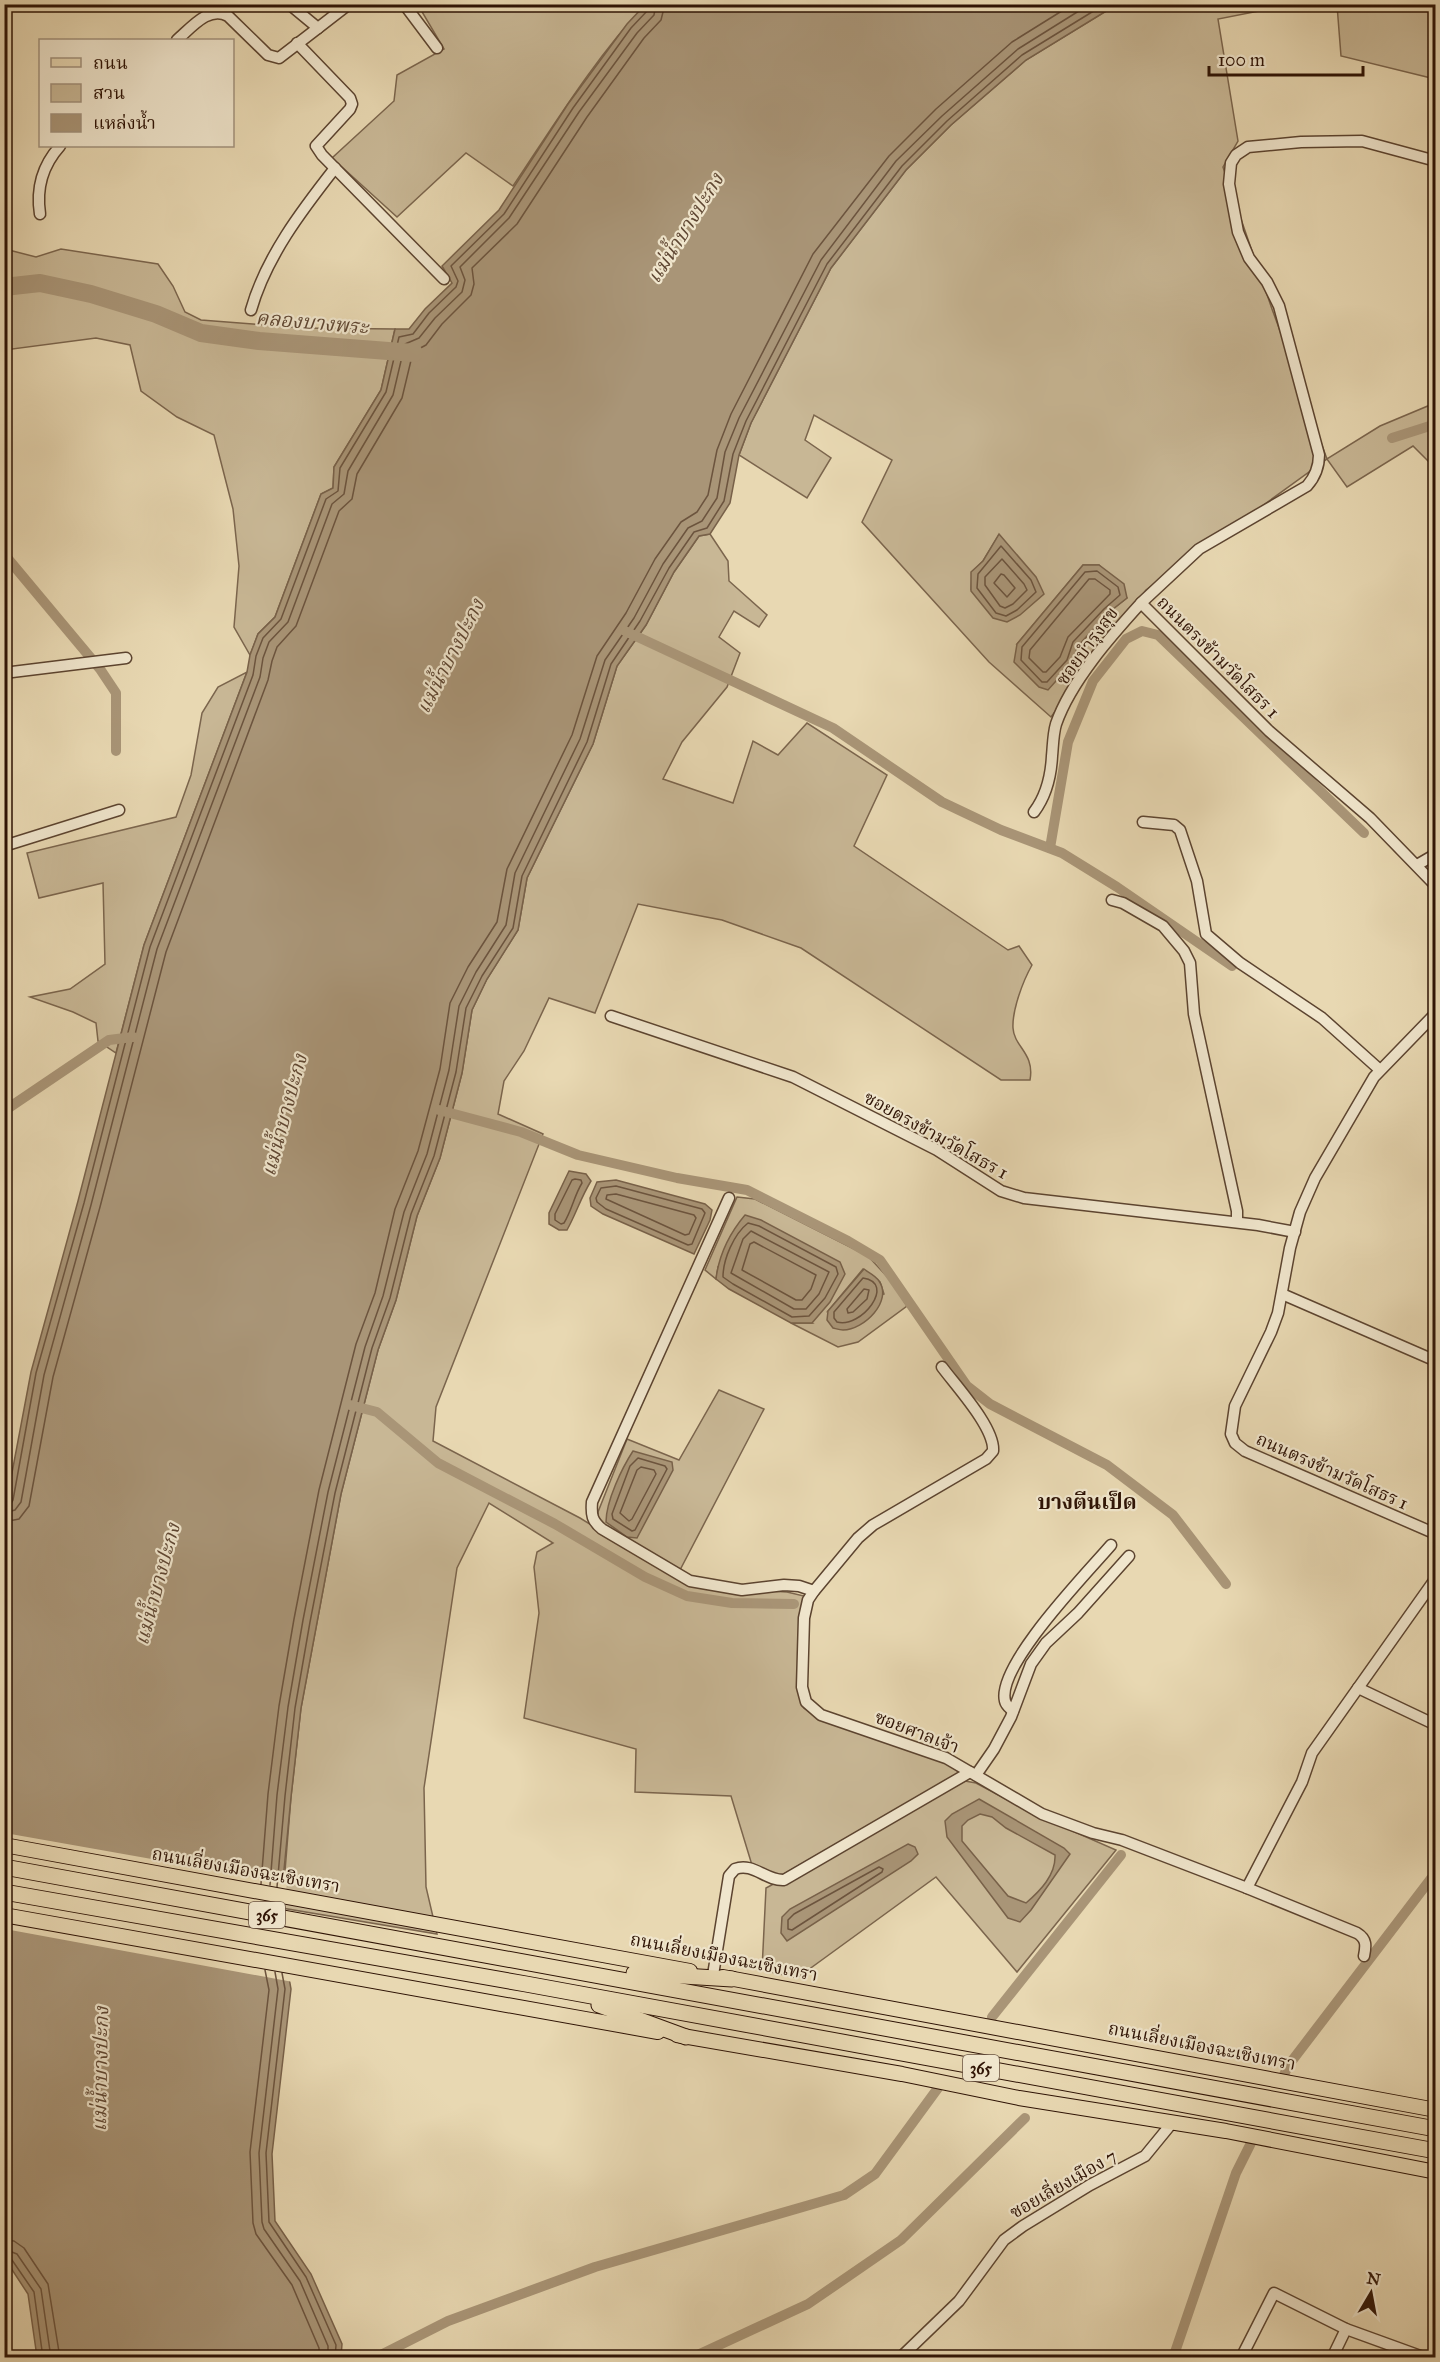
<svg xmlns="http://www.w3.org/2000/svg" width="1440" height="2362" viewBox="0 0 1440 2362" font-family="'IM FELL Great Primer','Noto Serif Thai',serif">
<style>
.green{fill:#c8b795;stroke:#7b654d;stroke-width:1.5;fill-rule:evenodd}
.water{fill:#a99577;stroke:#786149;stroke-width:1.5;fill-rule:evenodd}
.pier{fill:#e8d8b2}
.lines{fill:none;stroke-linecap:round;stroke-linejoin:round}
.shore{stroke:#6c543e;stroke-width:1.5}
.canal{stroke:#a99577;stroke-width:10}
.river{stroke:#a99577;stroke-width:18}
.minor-casing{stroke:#5c4430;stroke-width:13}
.major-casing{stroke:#2e1305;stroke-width:16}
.highway-casing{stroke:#2e1305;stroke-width:17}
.minor{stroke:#f0e6cd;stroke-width:10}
.major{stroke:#e8d8b2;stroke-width:14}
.highway{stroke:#e8d8b2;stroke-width:15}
.labels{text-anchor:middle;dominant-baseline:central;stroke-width:4.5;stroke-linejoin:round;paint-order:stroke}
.shield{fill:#f0e6cd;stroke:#685241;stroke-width:1.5}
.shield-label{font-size:16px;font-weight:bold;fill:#2e1305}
.street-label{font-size:18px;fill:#2e1305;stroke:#f0e6cd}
.water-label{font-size:20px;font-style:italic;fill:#5f4733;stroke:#f0e6cd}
.quarter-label{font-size:21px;font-weight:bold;fill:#2e1305;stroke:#f0e6cd}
</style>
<rect width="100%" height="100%" fill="#e8d8b2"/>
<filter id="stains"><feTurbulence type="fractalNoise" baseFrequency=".00333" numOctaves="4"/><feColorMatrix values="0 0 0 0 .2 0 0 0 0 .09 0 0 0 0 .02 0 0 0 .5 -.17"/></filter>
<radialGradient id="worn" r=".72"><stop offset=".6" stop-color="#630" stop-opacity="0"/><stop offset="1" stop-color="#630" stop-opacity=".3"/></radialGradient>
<g class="green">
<path d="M 418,5 L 645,5 C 594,59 554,125 513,186 L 466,153 L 397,217 L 332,158 L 394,101 L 397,75 L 444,49 Z"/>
<path d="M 1116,5 L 1291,5 L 1289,9 L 1269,9 L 1218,19 L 1238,141 L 1223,167 L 1272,309 L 1327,459 L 1380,426 L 1435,403 L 1435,468 L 1413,446 L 1347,487 L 1327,459 L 1146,590 L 1051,717 L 989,662 L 862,522 L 892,460 L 814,415 L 805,440 L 831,458 L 807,498 L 739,455 L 751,423 L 831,268 L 906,170 L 951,125 L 1026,60 ZM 999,535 L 971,590 L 972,572 L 983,561 ZM 1083,565 L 1099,565 L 1127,598 L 1108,613 L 1078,646 L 1017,644 Z"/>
<polygon points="1337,5 1435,5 1435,79 1341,56"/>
<polygon points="5,249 36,257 61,249 158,264 173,286 185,312 201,320 304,328 395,329 381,390 334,467 333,488 321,494 275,617 258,634 250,655 234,627 239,566 233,509 214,435 177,417 141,391 130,345 96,338 5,350"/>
<path d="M 710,534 L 728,561 L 729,581 L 767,615 L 759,627 L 734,611 L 719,637 L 740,653 L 727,687 L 682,742 L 663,779 L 733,803 L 753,741 L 778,755 L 807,723 L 887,775 L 854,846 L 1008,950 L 1019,946 L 1032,965 C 1023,981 1012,1010 1013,1028 C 1014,1047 1035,1053 1030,1080 L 1001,1080 L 801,948 L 722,920 L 638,904 L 595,1013 L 549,998 L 524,1051 L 504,1081 L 498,1114 L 543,1134 L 436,1407 L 433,1441 L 580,1518 L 690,1586 L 787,1592 L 804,1596 L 798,1670 L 804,1708 L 819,1718 L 953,1766 L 959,1773 L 784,1874 L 755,1875 L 731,1796 L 635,1792 L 636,1749 L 524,1718 L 539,1613 L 534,1567 L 537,1552 L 553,1543 L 489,1503 L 457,1568 L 424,1788 L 426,1887 L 437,1934 L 282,1908 L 291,1797 L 301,1708 L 341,1494 L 378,1350 L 396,1300 L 417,1216 L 440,1158 L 462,1073 L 472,1010 L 487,979 L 518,930 L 527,878 L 593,744 L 617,666 L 646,625 L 674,572 L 699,536 Z"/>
<polygon points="247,672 144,945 116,1053 98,1041 96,1023 73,1012 30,997 70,989 105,964 103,883 39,898 27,853 176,817 191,775 202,713 218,687"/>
<path d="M 737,1197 L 755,1199 L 868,1256 L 893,1283 L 907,1306 L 858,1342 L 838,1347 L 791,1323 L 812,1323 L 718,1267 L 716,1279 L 705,1270 ZM 863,1269 L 880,1282 L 884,1294 L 828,1311 Z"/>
<polygon points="719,1390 764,1409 680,1570 607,1528 598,1520 598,1512 627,1439 679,1460"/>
<polygon points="5,1462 13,1469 5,1515"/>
<polygon points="965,1781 976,1783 1036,1815 1116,1850 1017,1972 936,1877 797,1978 762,1970 766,1888"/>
</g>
<g class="water">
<polygon points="645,5 1116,5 1026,60 951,125 906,170 831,268 751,423 739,455 730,503 710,534 699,536 674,572 646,625 617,666 593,744 527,878 518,930 487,979 472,1010 462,1073 440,1158 417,1216 396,1300 378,1350 341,1494 301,1708 291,1797 279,1922 291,1989 272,2154 275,2221 311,2274 342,2344 341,2357 37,2357 28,2294 5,2259 4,1515 31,1372 78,1201 144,945 247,672 250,655 258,634 275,617 321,494 333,488 334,467 381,390 395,329 409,329 425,309 452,283 442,266 499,210 568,104 627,24"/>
<polygon points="999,534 1036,577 1044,594 1020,615 1007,622 993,618 971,591 971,572 983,561"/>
<polygon points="1083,565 1099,565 1124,584 1127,598 1108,613 1078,646 1072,663 1048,690 1039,687 1014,662 1017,644"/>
<path d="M 569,1171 L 586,1174 L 591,1181 C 581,1197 576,1214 567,1230 L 559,1230 L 549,1224 L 549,1213 Z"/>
<polygon points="616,1180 705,1204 712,1210 710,1220 694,1254 603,1214 591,1206 590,1198 597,1182"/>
<path d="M 745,1215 L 761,1220 L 840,1262 L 845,1274 L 830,1302 L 812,1323 L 791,1323 L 729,1289 L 716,1279 C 719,1254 729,1234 745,1215 Z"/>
<path d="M 864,1269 C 869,1273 875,1275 879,1281 C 893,1301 864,1330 843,1330 C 840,1330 837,1329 833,1328 L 827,1320 L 828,1311 Z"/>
<path d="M 633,1451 L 672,1462 L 673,1470 L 637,1538 L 627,1537 L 606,1522 C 606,1501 622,1468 633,1451 Z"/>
<path d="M 979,1799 L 1064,1848 L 1070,1854 L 1031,1910 L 1020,1922 L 1008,1918 L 947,1837 L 945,1821 L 952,1814 ZM 980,1814 L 992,1817 L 1006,1828 L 1055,1855 C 1056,1875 1040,1891 1026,1903 L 1008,1896 L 962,1841 L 962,1826 L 968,1820 Z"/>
<polygon points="908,1844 915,1847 918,1854 911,1861 787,1941 781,1933 782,1917 790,1909"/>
</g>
<polygon class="pier" points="5,1833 287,1883 282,1922 293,1982 5,1929"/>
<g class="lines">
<g class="shore">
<polygon points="1001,546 1031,580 1036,592 1017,610 1006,616 996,613 977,588 978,574"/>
<polygon points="1002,559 1024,584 1027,590 1013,604 1005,608 1000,606 985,585 985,577"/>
<polygon points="1097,571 1118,587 1120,595 1104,609 1073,642 1067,660 1047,682 1042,682 1021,660 1022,647 1085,572"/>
<polygon points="1001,574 1004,575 1015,588 1007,597 994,583"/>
<polygon points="1089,579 1095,579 1110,590 1110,594 1068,637 1060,657 1046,672 1043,672 1029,658 1030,650"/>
<path d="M 575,1179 L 581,1180 L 582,1183 C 574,1196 572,1210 564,1223 L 561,1224 L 555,1220 L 555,1214 L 572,1180 Z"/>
<polygon points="616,1186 702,1209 705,1213 692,1244 688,1245 606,1209 597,1202 596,1198 601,1188"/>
<polygon points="616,1194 694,1215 696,1218 689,1234 685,1235 606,1199 607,1195"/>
<path d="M 748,1223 L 759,1226 L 836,1267 L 838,1274 L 825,1298 L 809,1316 L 792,1317 L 733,1284 L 723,1277 C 723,1259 734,1234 748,1223 Z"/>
<polygon points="751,1231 829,1272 819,1294 806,1309 794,1309 731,1273 743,1239"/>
<polygon points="754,1242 816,1275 811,1289 802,1300 796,1300 742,1270 750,1244"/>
<path d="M 863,1278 C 897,1283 861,1329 837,1322 L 834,1318 L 834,1312 Z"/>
<polygon points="864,1289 869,1290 867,1299 853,1312 848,1313 847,1309"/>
<polygon points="638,1458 665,1466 667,1469 635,1530 632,1531 613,1519 612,1514 630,1466"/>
<polygon points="641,1467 654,1470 656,1474 632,1519 629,1521 620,1513 637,1470"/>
<polyline points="4,1506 10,1505 13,1500 36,1373 84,1203 150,947 253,675 256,656 263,638 281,619 326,499 338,491 340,468 386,392 399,337 413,334 429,313 456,287 458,281 451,266 504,214 573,108 631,28 648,10 649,4"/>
<polyline points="4,1513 15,1510 21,1502 44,1375 91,1205 157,949 260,677 263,658 269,642 288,622 332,504 344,494 348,471 393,395 405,344 419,338 435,318 462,292 465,280 460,267 509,218 579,112 637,33 654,15 656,4"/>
<polyline points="4,1522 19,1519 29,1506 53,1377 100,1207 166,952 268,680 272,661 277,647 296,626 339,511 352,499 357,474 402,398 413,352 426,345 442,324 471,295 474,284 472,268 517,224 587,117 644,38 661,20 665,4"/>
<polygon points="879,1867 883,1869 882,1872 792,1930 788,1929 788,1920 794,1914"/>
<polyline points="261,1884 268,1794 279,1706 294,1619 319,1490 356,1344 375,1293 395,1209 418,1151 440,1069 450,1003 468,967 497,922 507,869 572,735 597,656 626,613 655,559 681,522 697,512 708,495 717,450 731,414 813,254 889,156 936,109 1012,42 1073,4"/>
<polyline points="270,1885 277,1795 288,1707 303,1620 328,1492 365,1347 383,1296 404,1212 427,1154 449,1070 459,1006 476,972 506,925 515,873 580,739 605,660 634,618 663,564 688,528 702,521 717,498 725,452 739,418 821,260 896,161 942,116 1018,49 1090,4"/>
<polyline points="277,1887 285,1796 295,1708 310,1622 335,1493 372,1348 390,1298 411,1214 434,1156 456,1072 466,1008 482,976 513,928 522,876 587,742 611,664 640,621 669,568 694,532 707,528 724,501 733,454 746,421 827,264 902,166 947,121 1022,55 1105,4"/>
<polyline points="265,1970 269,1990 250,2152 253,2223 256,2234 292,2285 319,2348 319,2358"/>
<polyline points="275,1972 278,1989 259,2153 262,2222 264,2229 300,2281 328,2346 328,2358"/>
<polyline points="282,1973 285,1989 266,2153 269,2222 306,2277 336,2345 335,2358"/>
<polyline points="4,2240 14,2241 24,2248 48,2284 60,2358"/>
<polyline points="4,2249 17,2254 41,2289 51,2358"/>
<polyline points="4,2257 12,2260 34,2292 43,2358"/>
</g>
<g class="canal">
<polyline points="1392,438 1436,424"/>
<polyline points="4,554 100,669 116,693 116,751"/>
<polyline points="625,631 833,728 942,802 1001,830 1062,853 1117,887 1232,966"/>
<polyline points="1050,848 1068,742 1093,681 1126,639 1142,631 1158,635 1364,833"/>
<polyline points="439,1110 521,1132 578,1155 677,1178 747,1190 848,1241 880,1260 967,1386 990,1404 1107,1465 1173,1515 1226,1584"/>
<polyline points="4,1111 109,1040 133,1037"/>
<polyline points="350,1405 377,1412 438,1463 555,1524 645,1577 687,1596 732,1603 794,1604"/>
<polyline points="992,2017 1121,1855"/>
<polyline points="1284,2075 1288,2066 1436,1872"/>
<polyline points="375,2358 448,2321 595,2267 844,2195 875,2174 938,2088"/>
<polyline points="691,2358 808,2304 901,2240 1025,2118"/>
<polyline points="1173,2358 1236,2173 1251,2143"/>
</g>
<polyline class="river" points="4,287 40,283 91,294 156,314 201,333 259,341 414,353"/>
<defs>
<g id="minor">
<polyline points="289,4 318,28 349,4"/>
<polyline points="404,4 437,48"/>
<path d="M 177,40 C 191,28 209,5 228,16 L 268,55 L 279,58 L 318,28"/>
<polyline points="297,43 350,98 352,104 350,109 316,146 322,155 444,279"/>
<path d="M 1436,161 L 1362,141 L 1301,142 L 1248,147 L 1236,155 L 1231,163 L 1229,184 L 1238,232 L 1249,258 L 1267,282 L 1279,306 L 1319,455 C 1319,467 1315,477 1307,486 L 1199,549 L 1141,603 L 1269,731 L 1370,818 L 1436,886"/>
<path d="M 40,214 C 36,188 42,166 60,146"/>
<path d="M 251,310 C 266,257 302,210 335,168"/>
<polyline points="4,673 126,658"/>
<path d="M 1034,812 C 1046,796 1051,776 1052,756 C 1053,746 1053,734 1056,724 C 1071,681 1111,636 1141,603"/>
<polyline points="1143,822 1174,825 1180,830 1197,881 1206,934 1240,963 1322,1018 1380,1070"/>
<polyline points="4,846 119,810"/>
<polyline points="1417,865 1436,854"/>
<polyline points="1112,900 1123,903 1163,926 1184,951 1190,963 1194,1014 1237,1211 1237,1222"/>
<polyline points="1436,1013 1374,1077 1315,1178 1300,1212 1290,1248 1278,1313 1271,1332 1235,1406 1231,1434 1235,1443 1245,1451 1436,1534"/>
<polyline points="611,1016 793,1077 937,1150 1001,1191 1024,1198 1258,1225 1295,1232"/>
<path d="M 729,1198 L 592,1502 C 591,1515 592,1521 602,1529 L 690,1581 L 742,1590 L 784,1585 L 799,1586 L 814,1591"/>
<polyline points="1282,1294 1436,1361"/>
<path d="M 942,1367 C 956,1386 995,1428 993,1451 L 986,1459 L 873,1525 L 858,1538 L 814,1591 L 808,1600 L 804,1618 L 802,1687 L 806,1702 L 821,1715 L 946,1758 L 1042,1814 L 1093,1833 L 1122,1840 L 1247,1888 L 1302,1782 L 1312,1753 L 1436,1578"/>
<polyline points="1358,1688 1436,1725"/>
<path d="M 1013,1711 C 1010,1708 1006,1706 1005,1701 C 996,1666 1088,1572 1111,1545"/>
<polyline points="976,1775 994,1749 1011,1717 1031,1664 1046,1643 1078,1613 1129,1556"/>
<path d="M 1247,1888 L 1357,1933 C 1367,1939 1366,1946 1364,1956"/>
<path d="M 713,1975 L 729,1876 L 735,1869 C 753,1862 766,1881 784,1880 L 970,1772"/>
<polyline points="900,2358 959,2301 1004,2240 1023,2226 1090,2185 1145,2156 1172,2123"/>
<polyline points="1241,2358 1274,2293 1346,2329 1426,2358"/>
<polyline points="1332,2358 1346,2329"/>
</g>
<g id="major">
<polyline points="4,1845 690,1971"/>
<polyline points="4,1915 658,2032"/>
<polyline points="723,1977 1436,2110"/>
<polyline points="677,2035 902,2074 1019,2098 1226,2131 1436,2172"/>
</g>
<g id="highway">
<polyline points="4,1867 1436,2129"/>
<polyline points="4,1892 526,1984 1436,2151"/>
<polyline points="634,1973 732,1979"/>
<polyline points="599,2005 686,2037"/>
</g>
</defs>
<use href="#minor" class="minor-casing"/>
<use href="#major" class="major-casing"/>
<use href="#highway" class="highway-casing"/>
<use href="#minor" class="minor"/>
<use href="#major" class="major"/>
<use href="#highway" class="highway"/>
</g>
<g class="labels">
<g class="shield">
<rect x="249" y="1902" width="36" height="26" rx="4.5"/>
<rect x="963" y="2055" width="36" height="26" rx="4.5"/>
</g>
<g class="shield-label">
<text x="267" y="1915">365</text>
<text x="981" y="2068">365</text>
</g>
<g class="street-label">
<text transform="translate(1087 646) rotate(-54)">ซอยบำรุงสุข</text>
<text transform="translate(1218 657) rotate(45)">ถนนตรงข้ามวัดโสธร 1</text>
<text transform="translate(936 1135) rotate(29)">ซอยตรงข้ามวัดโสธร 1</text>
<text transform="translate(1332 1471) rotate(24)">ถนนตรงข้ามวัดโสธร 1</text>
<text transform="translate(917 1732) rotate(21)">ซอยศาลเจ้า</text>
<text transform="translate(246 1870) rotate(10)">ถนนเลี่ยงเมืองฉะเชิงเทรา</text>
<text transform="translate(724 1957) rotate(11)">ถนนเลี่ยงเมืองฉะเชิงเทรา</text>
<text transform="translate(1202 2046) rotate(11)">ถนนเลี่ยงเมืองฉะเชิงเทรา</text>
<text transform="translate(1063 2184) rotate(-30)">ซอยเลี่ยงเมือง 7</text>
</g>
<g class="water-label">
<text transform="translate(685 228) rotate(-58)">แม่น้ำบางปะกง</text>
<text transform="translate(312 322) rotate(5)">คลองบางพระ</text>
<text transform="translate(450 656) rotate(-63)">แม่น้ำบางปะกง</text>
<text transform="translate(284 1115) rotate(-75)">แม่น้ำบางปะกง</text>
<text transform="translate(157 1584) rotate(-75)">แม่น้ำบางปะกง</text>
<text transform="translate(100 2069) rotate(-89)">แม่น้ำบางปะกง</text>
</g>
<g class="quarter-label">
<text x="1087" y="1502">บางตีนเป็ด</text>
</g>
</g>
<rect width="1440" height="2362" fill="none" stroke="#e8d8b2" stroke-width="24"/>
<rect x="6" y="6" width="1428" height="2350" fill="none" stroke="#2e1305" stroke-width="3"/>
<rect x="12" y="12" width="1416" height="2338" fill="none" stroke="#2e1305" stroke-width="1.5"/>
<rect x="39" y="39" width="195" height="108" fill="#f0e6cd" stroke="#a2927d" stroke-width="1.5"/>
<rect x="51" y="58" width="30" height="9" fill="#e8d8b2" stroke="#a2927d" stroke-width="1.5"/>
<text x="93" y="69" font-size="18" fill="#2e1305">ถนน</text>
<rect x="51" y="84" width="30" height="18" fill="#c8b795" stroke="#a2927d" stroke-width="1.5"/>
<text x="93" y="99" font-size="18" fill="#2e1305">สวน</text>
<rect x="51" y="114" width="30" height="18" fill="#a99577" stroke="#a2927d" stroke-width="1.5"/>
<text x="93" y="129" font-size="18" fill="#2e1305">แหล่งน้ำ</text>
<g transform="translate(1371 2293) rotate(10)" stroke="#f0e6cd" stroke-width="4.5" paint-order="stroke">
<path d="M0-4.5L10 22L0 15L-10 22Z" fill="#2e1305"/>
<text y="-9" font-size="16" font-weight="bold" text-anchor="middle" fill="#2e1305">N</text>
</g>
<path d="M1209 66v9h154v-9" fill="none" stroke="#2e1305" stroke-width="3"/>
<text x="1218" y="66" font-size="18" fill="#2e1305" stroke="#f0e6cd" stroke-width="4.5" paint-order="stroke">100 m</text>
<rect width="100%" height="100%" filter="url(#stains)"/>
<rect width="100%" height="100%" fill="url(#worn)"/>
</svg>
